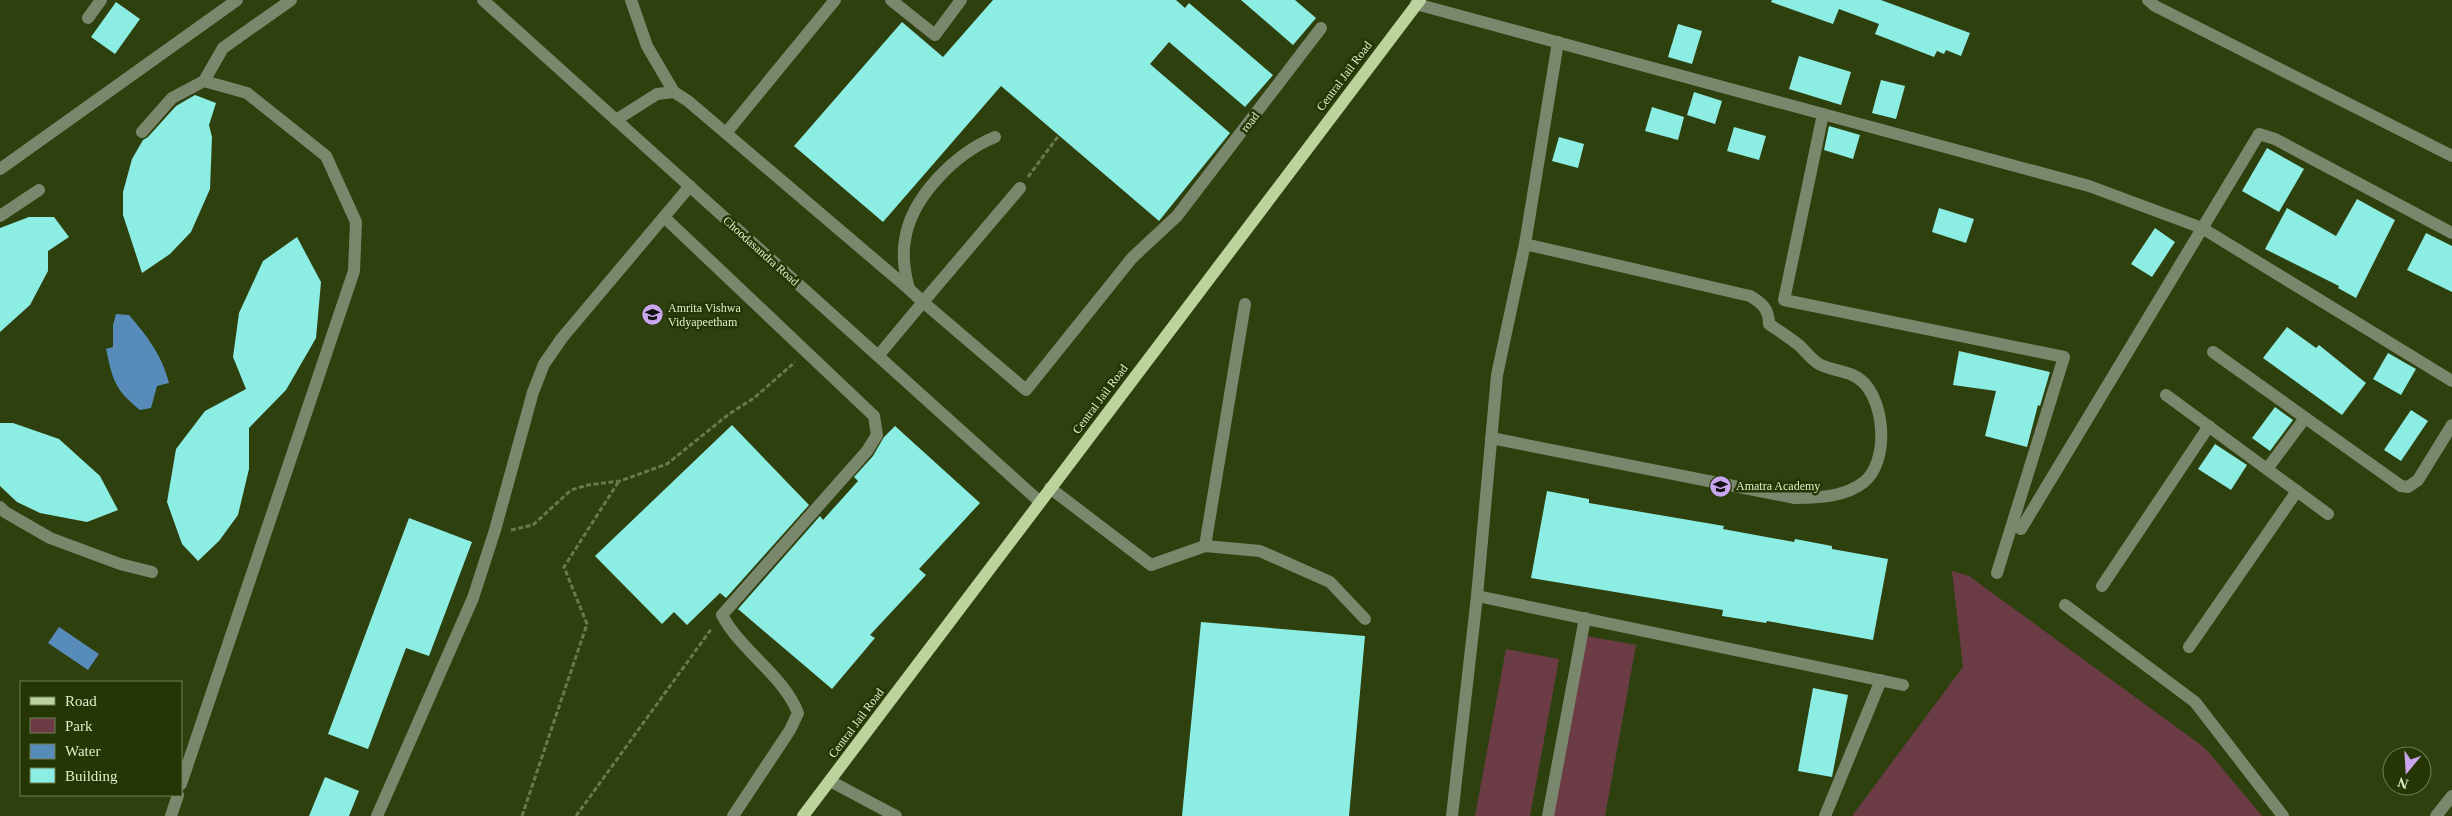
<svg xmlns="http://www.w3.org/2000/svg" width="2452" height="816" viewBox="0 0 2452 816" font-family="Georgia,serif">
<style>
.green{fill:#6b3c46}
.water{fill:#578bb9}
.building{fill:#8cede2}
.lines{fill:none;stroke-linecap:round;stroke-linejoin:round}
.path{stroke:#69794d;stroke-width:3;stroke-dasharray:5 2.5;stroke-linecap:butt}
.minor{stroke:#7b876d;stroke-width:12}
.major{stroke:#bdd39d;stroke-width:12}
.labels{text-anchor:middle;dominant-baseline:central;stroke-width:5;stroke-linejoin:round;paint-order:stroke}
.street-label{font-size:12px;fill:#dfedcc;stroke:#253503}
.poi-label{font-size:12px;fill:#dfedcc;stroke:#253503;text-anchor:start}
</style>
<rect width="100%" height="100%" fill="#2f400f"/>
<g class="green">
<polygon points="1952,571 1969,576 2205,748 2262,816 1852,816 1963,667"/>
<polygon points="1586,636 1636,645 1605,816 1552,816"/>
<polygon points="1506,649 1559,659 1530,816 1475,816"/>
</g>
<g class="water">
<path d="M 116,314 L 129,315 C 147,336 162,355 169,383 L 157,386 L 151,408 L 140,410 C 114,389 113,380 106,349 L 113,347 L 113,325 Z"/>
<polygon points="59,627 99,654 88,670 48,643"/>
</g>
<g class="building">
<polygon points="993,0 1176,0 1185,8 1189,3 1273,75 1245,107 1169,42 1150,64 1230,133 1159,221 1001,86 883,222 794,146 902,22 943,57"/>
<polygon points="1241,0 1295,0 1316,18 1293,45"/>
<polygon points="1772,0 1881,0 1970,33 1961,56 1946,50 1944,54 1937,51 1934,57 1875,34 1879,24 1839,9 1833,24 1771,2"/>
<polygon points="116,2 140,19 115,54 91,37"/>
<polygon points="1678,24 1702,31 1692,64 1668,57"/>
<polygon points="1799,56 1851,72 1841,105 1789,89"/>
<polygon points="1881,80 1905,86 1896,119 1872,113"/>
<polygon points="1694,92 1722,101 1715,124 1687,115"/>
<polygon points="195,95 216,103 209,125 212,137 210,189 191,232 170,254 142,273 123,215 123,192 132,159 143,140 148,137 176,106"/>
<polygon points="1652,107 1684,117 1678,140 1645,131"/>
<polygon points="1829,126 1860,135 1853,159 1824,150"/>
<polygon points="1734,127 1766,136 1759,160 1727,151"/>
<polygon points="1559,137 1584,144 1578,168 1552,161"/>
<polygon points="2267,148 2304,169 2279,212 2242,191"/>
<polygon points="2357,199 2395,220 2356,298 2338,288 2339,286 2265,249 2287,208 2336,236"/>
<polygon points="1939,208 1974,219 1966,243 1932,232"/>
<polygon points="29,217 54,217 69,237 48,251 48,271 30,305 0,332 0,228"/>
<polygon points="2155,228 2175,242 2152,277 2131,264"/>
<polygon points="2426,233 2452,246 2452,292 2407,270"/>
<polygon points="297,237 321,282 316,338 286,390 249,428 249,469 238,515 219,541 198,561 182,544 167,502 176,449 205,411 246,389 233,357 239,313 263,261"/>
<polygon points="2287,327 2316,348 2319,345 2366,383 2342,415 2263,358"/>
<polygon points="1959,351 2050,372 2040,406 2038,405 2027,447 1985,436 1996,391 1953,385"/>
<polygon points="2388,353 2416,369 2401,395 2373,379"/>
<polygon points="2275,407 2293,420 2270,451 2252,438"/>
<polygon points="2411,410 2428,421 2401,461 2384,450"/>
<polygon points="0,423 13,423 59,439 100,476 118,510 87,522 40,513 17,502 0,486"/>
<polygon points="732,425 809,505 726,598 720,593 687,625 674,612 662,624 595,556"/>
<polygon points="895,426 980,503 919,569 926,575 870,635 875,638 832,689 738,609 820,516 823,520 858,481 854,477 873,456 884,437"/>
<polygon points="2215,444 2247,465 2231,490 2198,469"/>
<polygon points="1547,491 1589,499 1589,503 1724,526 1723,529 1794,542 1795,539 1832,546 1832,549 1888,559 1873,640 1767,621 1766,623 1722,616 1723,610 1531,578"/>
<polygon points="409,518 472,542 429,656 406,648 368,749 328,734"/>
<polygon points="1201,622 1365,636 1349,816 1182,816"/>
<polygon points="1813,688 1848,695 1832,777 1798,771"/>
<polygon points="325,777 359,791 349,816 309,816"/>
</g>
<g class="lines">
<g class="path">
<polyline points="1028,177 1059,135"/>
<polyline points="511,530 533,525 571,490 588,485 620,481 667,464 729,414 754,398 795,362"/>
<polyline points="522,816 587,624 564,567 619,481"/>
<polyline points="576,816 712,628"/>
</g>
<g class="minor">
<polyline points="483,0 1039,501"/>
<polyline points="631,0 647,46 674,92"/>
<polyline points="891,0 935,35 961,0"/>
<polyline points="2148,0 2155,6 2452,156"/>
<polyline points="1416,4 2089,186 2202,228 2452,381"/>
<polyline points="88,18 101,0"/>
<polyline points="204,81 223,48 291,0"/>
<polyline points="1823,114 1784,300 2064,357 1997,573"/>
<polyline points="616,120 657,94 674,92 688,101 909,289 923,302 878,356"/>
<polyline points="142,132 172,98 204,81 247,93 326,156 356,222 354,271 181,784"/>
<polyline points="726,133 835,0"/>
<polyline points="0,169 237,0"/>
<polyline points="1020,188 923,302 1026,390 1132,258 1177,216 1321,28"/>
<polyline points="0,216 39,190"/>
<path d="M 664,217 L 874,416 L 877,435 L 867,451 L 722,615 C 741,651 784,676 798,713 L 790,730 L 733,816"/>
<path d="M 909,289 C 905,274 902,255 905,240 C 911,197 956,153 995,137"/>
<polyline points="2213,352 2401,486 2408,487 2418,480 2452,425"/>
<polyline points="2166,395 2328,514"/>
<path d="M 1491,438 L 1795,498 C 1818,498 1845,497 1864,482 C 1889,461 1885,405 1864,383 C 1852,370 1834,372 1819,364 C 1812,360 1806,352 1800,346 C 1790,338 1779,331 1769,324 C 1769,309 1762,303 1750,296 L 1525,244"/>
<polyline points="2267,469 2305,418"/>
<polyline points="1050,488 1151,565 1205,546 1260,551 1330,582 1365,619"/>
<polyline points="0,507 5,512 50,538 120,564 152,572"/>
<polyline points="2021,529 2259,134 2275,139 2452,233"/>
<polyline points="1205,546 1245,304"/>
<polyline points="2102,586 2209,426"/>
<polyline points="1477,596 1903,685"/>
<polyline points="2065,605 2195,702 2283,816"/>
<polyline points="2189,647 2297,491"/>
<polyline points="830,781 896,816"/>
<polyline points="171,816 178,795"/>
<polyline points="377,816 473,598 495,530 533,392 544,364 562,338 690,186"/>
<polyline points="1452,816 1477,596 1497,375 1525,244 1558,42"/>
<polyline points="1548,816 1585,618"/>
<polyline points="1825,816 1881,680"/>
<polyline points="2436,816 2452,796"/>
</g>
<polyline class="major" points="803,816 1420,0"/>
</g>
<defs>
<symbol id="university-disc" viewBox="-11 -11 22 22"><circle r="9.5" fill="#c9a5ee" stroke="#253503"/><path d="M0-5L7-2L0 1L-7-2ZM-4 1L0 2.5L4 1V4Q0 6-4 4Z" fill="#111"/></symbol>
<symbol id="school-disc" viewBox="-11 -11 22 22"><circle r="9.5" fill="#c9a5ee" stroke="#253503"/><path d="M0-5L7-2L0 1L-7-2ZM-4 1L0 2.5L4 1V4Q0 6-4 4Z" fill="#111"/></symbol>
</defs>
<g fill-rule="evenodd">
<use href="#university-disc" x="640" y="302" width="25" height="25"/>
<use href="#school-disc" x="1708" y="474" width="25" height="25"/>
</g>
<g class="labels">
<g class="street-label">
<text transform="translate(1344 76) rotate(-53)">Central Jail Road</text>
<text transform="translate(1250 122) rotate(-52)">road</text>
<text transform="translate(761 251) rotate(42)">Choodasandra Road</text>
<text transform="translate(1100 399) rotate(-53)">Central Jail Road</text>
<text transform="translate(856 723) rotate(-53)">Central Jail Road</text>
</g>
<g class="poi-label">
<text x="668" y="308">Amrita Vishwa<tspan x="668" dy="14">Vidyapeetham</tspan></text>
<text x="1736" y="486">Amatra Academy</text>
</g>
</g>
<rect x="20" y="681" width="162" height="115" fill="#253503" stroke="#6f7f53"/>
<rect x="30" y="697" width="25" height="8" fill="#bdd39d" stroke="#6f7f53"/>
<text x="65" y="706" font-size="15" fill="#dfedcc">Road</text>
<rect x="30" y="718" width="25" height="15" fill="#6b3c46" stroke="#6f7f53"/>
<text x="65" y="731" font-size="15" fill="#dfedcc">Park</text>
<rect x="30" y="744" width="25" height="15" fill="#578bb9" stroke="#6f7f53"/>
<text x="65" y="756" font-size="15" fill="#dfedcc">Water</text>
<rect x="30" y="768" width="25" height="15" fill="#8cede2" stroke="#6f7f53"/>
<text x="65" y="781" font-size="15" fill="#dfedcc">Building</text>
<g transform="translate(2407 771) rotate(198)"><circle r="24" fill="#253503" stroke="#6f7f53"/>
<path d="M0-4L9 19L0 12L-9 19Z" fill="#c9a5ee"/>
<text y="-8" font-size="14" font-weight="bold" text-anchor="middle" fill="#dfedcc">N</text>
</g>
</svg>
